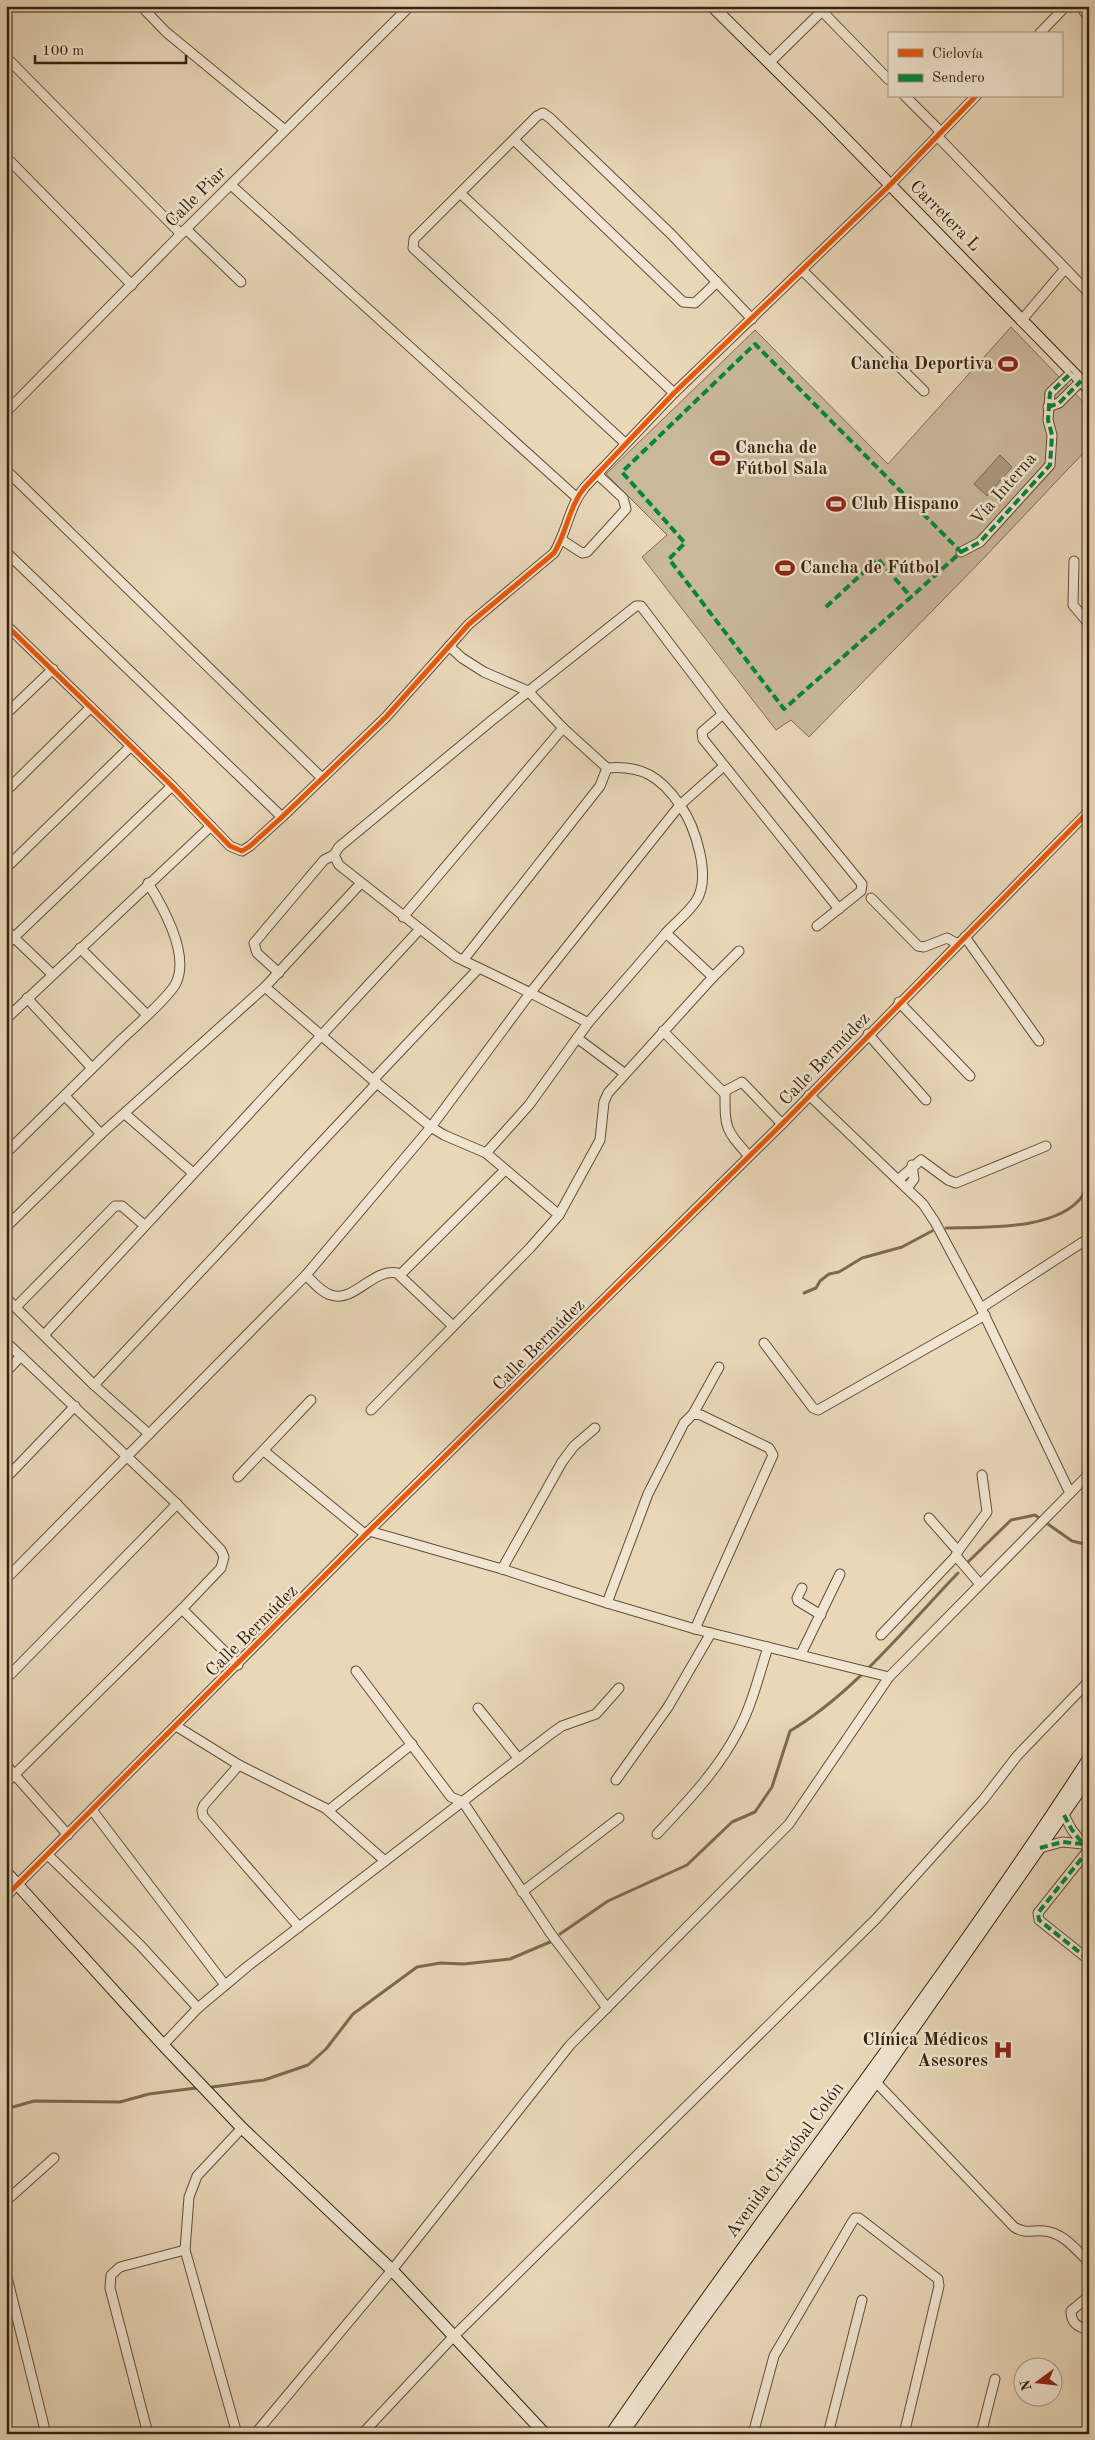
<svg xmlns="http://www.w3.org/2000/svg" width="1095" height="2440" viewBox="0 0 1095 2440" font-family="'Old Standard TT',serif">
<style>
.green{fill:#cab89b;stroke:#806c56}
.water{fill:#ac997f;stroke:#7c6953}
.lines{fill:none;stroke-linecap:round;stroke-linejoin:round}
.stream{stroke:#7c6953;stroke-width:3}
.street-casing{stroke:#624e3a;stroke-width:11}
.secondary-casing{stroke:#352110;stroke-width:13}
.street{stroke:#f1e5d1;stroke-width:9}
.secondary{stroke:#f1e5d1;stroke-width:11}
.quiet{stroke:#00873e;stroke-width:4;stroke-dasharray:8 4;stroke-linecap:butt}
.cycleway-casing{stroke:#f1e5d1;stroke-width:8}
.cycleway{stroke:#e8590c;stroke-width:5}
.labels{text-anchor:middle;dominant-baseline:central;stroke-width:5;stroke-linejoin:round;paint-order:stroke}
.street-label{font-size:18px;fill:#352110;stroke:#f1e5d1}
.poi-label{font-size:18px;font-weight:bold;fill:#352110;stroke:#f1e5d1;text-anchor:start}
</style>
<rect width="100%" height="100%" fill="#e9d7b8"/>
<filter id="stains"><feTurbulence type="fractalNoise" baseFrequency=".004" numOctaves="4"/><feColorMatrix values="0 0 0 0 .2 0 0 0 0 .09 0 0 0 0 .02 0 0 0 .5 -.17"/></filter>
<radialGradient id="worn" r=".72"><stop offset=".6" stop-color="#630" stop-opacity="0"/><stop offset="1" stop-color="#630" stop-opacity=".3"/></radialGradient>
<polygon class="green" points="1011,327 1089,408 1089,447 981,561 809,737 791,720 776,730 642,557 667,535 606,474 755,330 888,464"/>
<polygon class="water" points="1000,455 1012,467 987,496 974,484"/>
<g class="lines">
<g class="stream">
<path d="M 946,1228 C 984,1227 1059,1231 1083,1195 C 1085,1191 1087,1185 1089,1180"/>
<polyline points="804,1293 816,1288 820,1281 829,1274 839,1272 862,1258 902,1247 932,1231"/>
<polyline points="968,1562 1011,1520 1035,1515 1072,1541 1089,1545"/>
<path d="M 560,1934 L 608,1901 L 687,1865 L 732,1822 L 755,1812 L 772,1787 L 790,1731 C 854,1693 906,1627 958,1573"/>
<polyline points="212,2087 264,2080 308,2065 326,2049 353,2014 417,1967 440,1963 464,1964 510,1959 550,1942"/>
<polyline points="6,2109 34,2101 120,2102 149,2094 196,2088"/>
</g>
<defs>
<g id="street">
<polyline points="141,6 166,32 285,130"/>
<polyline points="817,6 889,80"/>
<polyline points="1080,6 1089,18"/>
<polyline points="1039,34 1066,6"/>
<polyline points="6,57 181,234"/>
<polyline points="769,63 822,11"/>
<polyline points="905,96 941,132"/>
<polyline points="937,136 1089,293"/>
<polyline points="514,140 683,302 695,303 717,282"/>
<polyline points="6,157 132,285"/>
<polyline points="231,185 576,497"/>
<polyline points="461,194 674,393"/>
<polyline points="186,229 241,282"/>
<polyline points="802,270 924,391"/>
<polyline points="1021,321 1064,270"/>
<polyline points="1048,407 1059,403 1081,381"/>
<polyline points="6,412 181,234 410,6"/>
<polyline points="625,443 413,248 414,239 537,116 543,113 550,118 671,234 752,319"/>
<polyline points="6,470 322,778"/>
<polyline points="562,540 582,553 587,552 626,509 623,498 597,474"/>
<polyline points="6,552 282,817"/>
<polyline points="961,552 980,542 1050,465 1052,435 1048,420 1050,393 1072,372"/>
<polyline points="1074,561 1073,605 1089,624"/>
<path d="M 6,625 L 172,786 L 230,846 L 242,851 L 250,846 L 282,817 L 386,717 L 469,624 L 554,553 C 567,532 569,506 585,487 L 674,393 L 890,185 L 976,96"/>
<polyline points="6,714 53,669"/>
<polyline points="723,714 702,732 703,739 839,909"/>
<polyline points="6,791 91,707"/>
<polyline points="6,868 131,746"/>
<polyline points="871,898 918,946 924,947 947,938 958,944"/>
<polyline points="403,917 563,728"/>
<polyline points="6,930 52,974"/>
<polyline points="965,937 1039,1041"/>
<polyline points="6,945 172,786"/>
<polyline points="80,948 147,1015"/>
<polyline points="464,959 600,786 607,768"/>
<polyline points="279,973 257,953 254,943 324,860 334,855"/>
<polyline points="713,977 739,951"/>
<polyline points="265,987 373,1080 431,1127 444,1135 486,1153 559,1215"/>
<polyline points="27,998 92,1068"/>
<polyline points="899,1002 970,1076"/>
<polyline points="6,1019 211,826"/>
<path d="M 588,1023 C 545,999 500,978 456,957 L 339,865 L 334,855 L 339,847 L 491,721 L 636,606 L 641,606 L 723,714 L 862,884 L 861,891 L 817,926"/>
<polyline points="663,1031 723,1092 742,1082 782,1124"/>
<polyline points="868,1034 926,1100"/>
<polyline points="577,1038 624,1073"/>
<polyline points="373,1080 478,969"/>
<path d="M 725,1093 C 725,1129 725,1129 749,1156"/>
<polyline points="809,1095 923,1204 935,1222 981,1308 1070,1493"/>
<polyline points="65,1096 101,1134"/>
<polyline points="125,1114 193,1173"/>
<path d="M 6,1153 C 45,1115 84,1076 123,1038 C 135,1027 170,996 176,983 C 190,954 163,907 148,883"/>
<polyline points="486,1153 529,1105 588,1023 666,933"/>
<polyline points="898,1180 921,1160 948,1180 956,1183 1046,1146"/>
<polyline points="907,1188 914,1179 912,1165"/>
<polyline points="6,1227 101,1134 265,987 361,883"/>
<path d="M 306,1275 C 313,1282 321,1292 331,1295 C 354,1303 373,1268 397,1273 L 453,1326"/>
<polyline points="400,1275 505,1170"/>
<polyline points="6,1298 94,1385 149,1434"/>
<polyline points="16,1307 115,1206 122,1206 144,1225"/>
<polyline points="981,1308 1089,1238"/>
<polyline points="44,1335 420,929"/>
<polyline points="6,1342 177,1504 221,1550 224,1557 221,1568 182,1609 6,1783"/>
<polyline points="764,1343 813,1408 818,1410 985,1315"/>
<polyline points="6,1372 21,1356"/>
<polyline points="94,1385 377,1083"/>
<path d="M 371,1410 L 530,1248 L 559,1215 L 600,1140 L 604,1102 L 608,1093 L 713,977 L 666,933 C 675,923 688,913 696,901 C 712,877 695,826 680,805 L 724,766"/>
<polyline points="693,1414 719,1367"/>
<polyline points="264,1451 366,1535"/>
<polyline points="238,1477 311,1400"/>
<polyline points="6,1478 75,1406"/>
<polyline points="929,1518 958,1551 956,1555"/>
<polyline points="369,1531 502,1569 607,1603 695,1629 889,1677"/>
<polyline points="958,1551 987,1512 982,1475"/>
<polyline points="502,1569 562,1462 574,1446 595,1428"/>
<path d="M 6,1579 L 306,1275 L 431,1127 L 531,992 L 680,805 C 661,777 642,765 607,768 L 563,728 L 528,691 L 484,672 L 462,658 L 449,646"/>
<polyline points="802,1588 797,1598 798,1601 821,1615"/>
<polyline points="607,1603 648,1494 684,1423 693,1414 701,1415 769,1448 773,1455 695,1629"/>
<polyline points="182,1609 238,1665"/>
<polyline points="881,1635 956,1556 980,1584"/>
<polyline points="801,1654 840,1574"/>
<polyline points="356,1671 451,1797 463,1802 551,1934 607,2008"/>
<polyline points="6,1679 177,1504"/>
<polyline points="478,1708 519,1759"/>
<polyline points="176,1726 239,1765 325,1808 385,1861"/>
<polyline points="6,1765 68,1835"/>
<polyline points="239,1765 204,1805 202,1810 203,1816 299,1927"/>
<polyline points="616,1780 668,1707 711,1633"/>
<polyline points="92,1810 225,1985"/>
<polyline points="329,1810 412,1744"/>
<polyline points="1064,1815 1072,1830 1083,1844"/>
<path d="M 657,1834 C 687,1802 718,1770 738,1731 C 752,1705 759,1675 768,1647"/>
<polyline points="1040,1848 1062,1842 1083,1844"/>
<polyline points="1089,1849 1038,1913 1039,1920 1089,1960"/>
<polyline points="48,1855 141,1946 198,2008"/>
<polyline points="522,1892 619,1818"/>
<polyline points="6,1896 369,1531 782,1124 1089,811"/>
<polyline points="163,2045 198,2008 248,1966 552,1733 562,1726 596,1714 619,1688"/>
<path d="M 873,2079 L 1014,2227 C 1025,2234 1032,2230 1044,2231 C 1064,2233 1075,2249 1089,2262"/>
<polyline points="6,2201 54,2158"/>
<polyline points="6,2273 46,2434"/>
<path d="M 1089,2296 L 1071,2311 C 1071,2324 1078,2326 1089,2331"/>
<polyline points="148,2434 110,2288 111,2275 120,2267 185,2250"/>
<polyline points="237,2434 185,2250 189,2197 197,2176 242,2128"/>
<polyline points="255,2434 392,2270 570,2045 789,1824 889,1677 1089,1474"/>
<polyline points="362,2434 453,2337 876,1919 983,1800 1017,1756 1089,1681"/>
<polyline points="753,2434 774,2356 851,2224 855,2218 859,2218 938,2279 939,2286 904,2434"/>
<polyline points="828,2434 862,2300"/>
<polyline points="981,2434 995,2379"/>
</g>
<g id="secondary">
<polyline points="712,6 827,120 1089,389"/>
<polyline points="6,1872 163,2045 242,2128 392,2270 545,2434"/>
<path d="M 611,2434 C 767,2206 939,1990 1089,1758"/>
<polyline points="622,2434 691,2335 876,2082 1089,1777"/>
</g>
</defs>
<use href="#street" class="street-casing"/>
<use href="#secondary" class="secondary-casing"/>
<use href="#street" class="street"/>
<use href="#secondary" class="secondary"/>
<g class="quiet">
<polyline points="1048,407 1059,403 1081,381"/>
<polyline points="961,552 980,542 1050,465 1052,435 1048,420 1050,393 1072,372"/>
<polyline points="826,607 878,559 911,597 784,709 669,559 685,543 622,472 755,344 961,552 911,597"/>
<polyline points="1064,1815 1072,1830 1083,1844"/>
<polyline points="1040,1848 1062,1842 1083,1844"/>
<polyline points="1089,1849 1038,1913 1039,1920 1089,1960"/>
</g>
<defs>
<g id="cycleway">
<path d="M 6,625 L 172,786 L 230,846 L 242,851 L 250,846 L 282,817 L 386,717 L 469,624 L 554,553 C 567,532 569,506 585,487 L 674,393 L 890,185 L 976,96"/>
<polyline points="6,1896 369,1531 782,1124 1089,811"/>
</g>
</defs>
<use href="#cycleway" class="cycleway-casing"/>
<use href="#cycleway" class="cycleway"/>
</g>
<defs>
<symbol id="stadium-bare" viewBox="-9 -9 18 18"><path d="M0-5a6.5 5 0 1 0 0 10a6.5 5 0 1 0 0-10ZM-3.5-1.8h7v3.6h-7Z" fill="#8f2418" stroke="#f1e5d1" stroke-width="2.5" paint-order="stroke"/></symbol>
<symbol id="hospital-bare" viewBox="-9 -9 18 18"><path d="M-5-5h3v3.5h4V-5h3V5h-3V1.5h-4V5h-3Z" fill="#8f2418" stroke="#f1e5d1" stroke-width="2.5" paint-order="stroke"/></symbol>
</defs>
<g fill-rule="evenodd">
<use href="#stadium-bare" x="994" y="350" width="28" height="28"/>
<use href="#stadium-bare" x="706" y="444" width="28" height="28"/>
<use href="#stadium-bare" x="822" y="490" width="28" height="28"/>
<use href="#stadium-bare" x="771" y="554" width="28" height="28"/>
<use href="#hospital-bare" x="989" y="2036" width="28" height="28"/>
</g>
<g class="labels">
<g class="street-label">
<text transform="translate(196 197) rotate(-45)">Calle Piar</text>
<text transform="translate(945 216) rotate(45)">Carretera L</text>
<text transform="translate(1004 489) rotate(-49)">Vía Interna</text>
<text transform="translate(825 1059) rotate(-46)">Calle Bermúdez</text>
<text transform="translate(539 1345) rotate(-45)">Calle Bermúdez</text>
<text transform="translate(252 1631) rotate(-45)">Calle Bermúdez</text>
<text transform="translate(785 2160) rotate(-54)">Avenida Cristóbal Colón</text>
</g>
<g class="poi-label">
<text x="993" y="364" text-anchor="end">Cancha Deportiva</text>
<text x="735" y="448">Cancha de<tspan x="735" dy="21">Fútbol Sala</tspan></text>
<text x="851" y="504">Club Hispano</text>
<text x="800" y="568">Cancha de Fútbol</text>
<text x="988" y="2040" text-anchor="end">Clínica Médicos<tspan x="988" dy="21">Asesores</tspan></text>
</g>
</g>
<rect width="1095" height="2440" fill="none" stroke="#e9d7b8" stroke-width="25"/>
<rect x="8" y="8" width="1080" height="2425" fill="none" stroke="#352110" stroke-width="2.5"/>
<rect x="12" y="12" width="1070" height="2415" fill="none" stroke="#352110"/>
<rect x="888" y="32" width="175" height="65" fill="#f1e5d1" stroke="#a69784"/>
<rect x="898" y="49" width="25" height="8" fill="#e8590c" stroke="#a69784"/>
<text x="932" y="58" font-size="15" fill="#352110">Ciclovía</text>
<rect x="898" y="74" width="25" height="8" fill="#00873e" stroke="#a69784"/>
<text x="932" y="82" font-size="15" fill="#352110">Sendero</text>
<g transform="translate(1038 2382) rotate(255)"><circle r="24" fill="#f1e5d1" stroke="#a69784"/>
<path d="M0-4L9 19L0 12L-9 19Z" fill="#8f2418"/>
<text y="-8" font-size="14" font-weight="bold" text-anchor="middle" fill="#352110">N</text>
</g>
<path d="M35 55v8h151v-8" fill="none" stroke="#352110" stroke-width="2.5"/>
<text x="42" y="55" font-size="15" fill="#352110" stroke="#f1e5d1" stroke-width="4" paint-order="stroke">100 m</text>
<rect width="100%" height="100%" filter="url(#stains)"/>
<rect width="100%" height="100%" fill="url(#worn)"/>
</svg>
